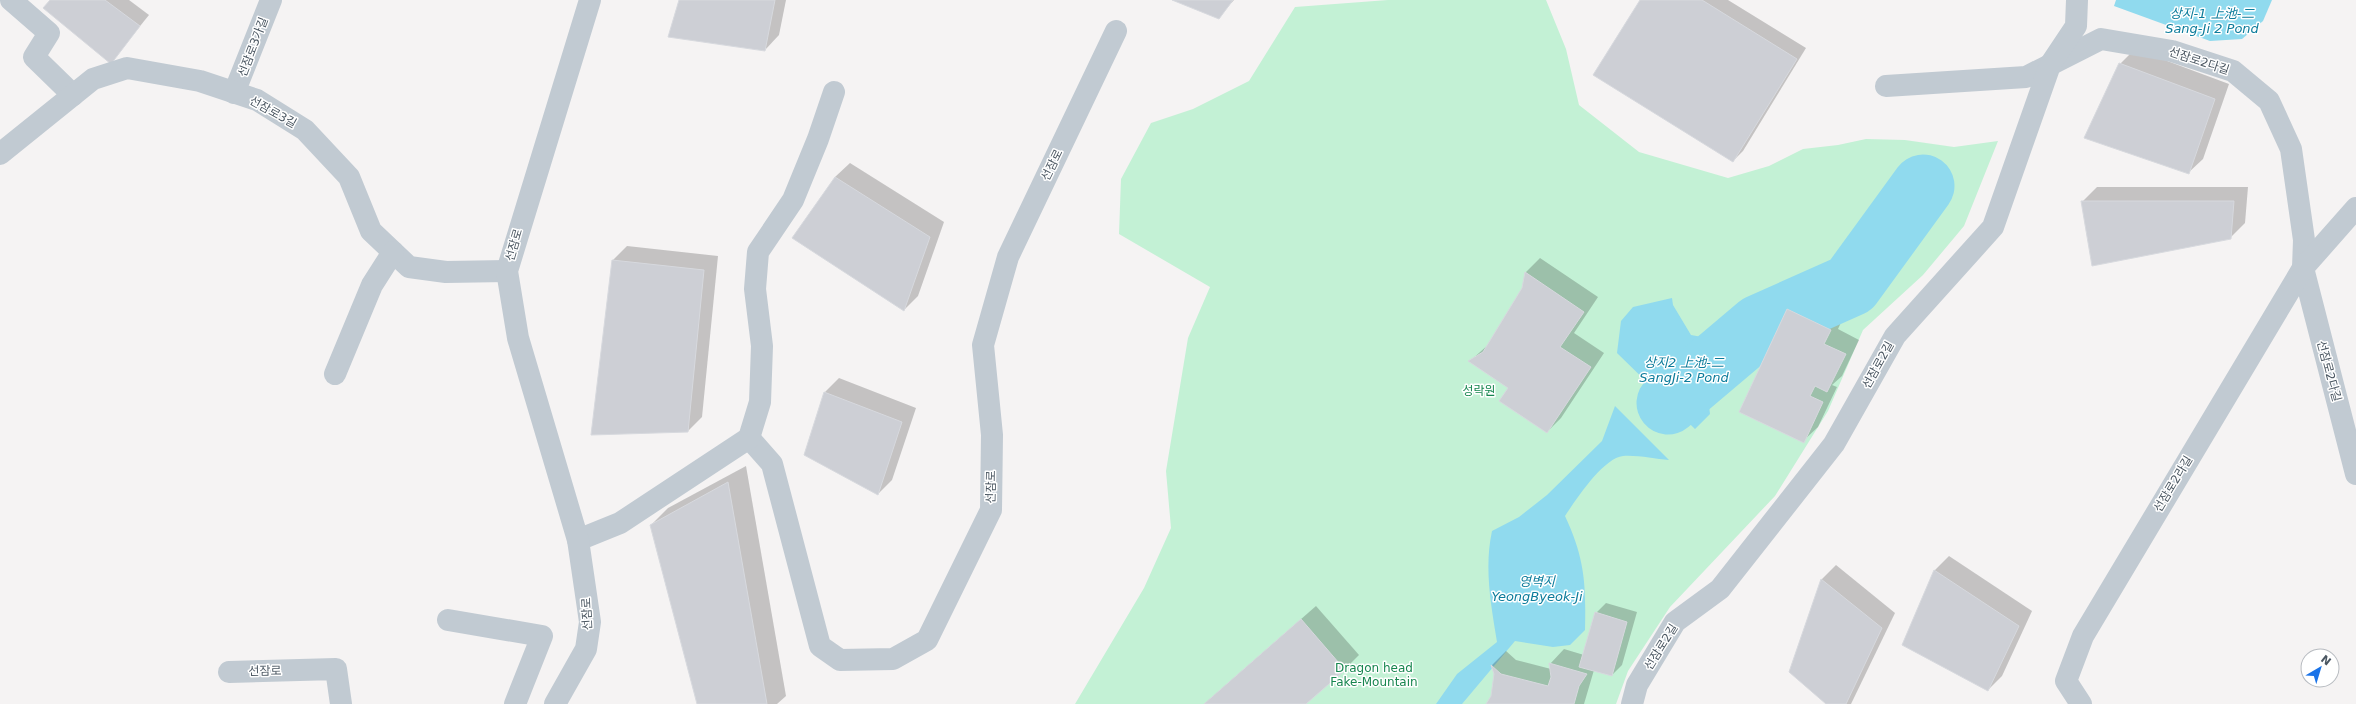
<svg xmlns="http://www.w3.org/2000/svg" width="2356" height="704" viewBox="0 0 2356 704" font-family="'DejaVu Sans','Noto Sans KR',sans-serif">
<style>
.green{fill:#c3f1d5}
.water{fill:#90daee}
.shadow{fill:#0003}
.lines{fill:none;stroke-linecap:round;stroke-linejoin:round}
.river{stroke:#90daee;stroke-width:63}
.building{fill:#cdcfd5;stroke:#d7d9de}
.minor{stroke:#c1cad2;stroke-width:22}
.labels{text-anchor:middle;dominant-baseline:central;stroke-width:3;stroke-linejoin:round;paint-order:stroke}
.street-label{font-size:12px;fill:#4a5661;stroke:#fff}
.park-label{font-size:12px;fill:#17864f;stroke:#fff}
.water-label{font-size:13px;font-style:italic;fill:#0c7c9b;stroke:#fff}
</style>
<rect width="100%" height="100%" fill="#f5f3f3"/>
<polygon class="green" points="1388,0 1546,0 1566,49 1579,105 1639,152 1728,178 1769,166 1803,149 1838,145 1866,139 1905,140 1954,147 1998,141 1964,226 1923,275 1863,330 1828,411 1775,496 1670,607 1628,671 1616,704 1075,704 1144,588 1171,528 1166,471 1188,338 1210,287 1119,234 1121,179 1151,123 1193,109 1249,81 1295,7"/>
<g class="water">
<polygon points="2116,0 2272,0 2263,21 2242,39 2210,41 2114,6"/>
<path d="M 1672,298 L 1673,305 L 1691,335 L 1713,339 L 1730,329 L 1759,326 C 1757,334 1757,344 1753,351 C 1742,371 1721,381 1708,398 L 1710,414 L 1695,429 L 1617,353 L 1621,321 L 1633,307 Z"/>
<path d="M 1615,406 L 1669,460 C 1655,459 1638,455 1623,456 C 1603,458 1575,501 1565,516 C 1585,559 1586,584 1585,630 L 1570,645 L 1553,647 L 1515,641 L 1462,704 L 1436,704 L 1457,674 L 1497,642 C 1491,605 1484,568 1492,531 L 1519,517 L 1547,495 L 1602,441 Z"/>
</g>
<g class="shadow">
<polygon points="51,0 129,0 149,15 111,62"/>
<polygon points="680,0 786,0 779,35 765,50"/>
<polygon points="1174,0 1234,0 1218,18"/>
<polygon points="1641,0 1728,0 1806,48 1743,151 1733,161"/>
<polygon points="2135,49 2229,84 2203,159 2188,173 2120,64"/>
<polygon points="850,163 944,222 918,296 904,310 835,177"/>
<polygon points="2097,187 2248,187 2245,223 2230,238 2082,202"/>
<polygon points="627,246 718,256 702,417 688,431 592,434 613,260"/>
<polygon points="1540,258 1598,297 1574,333 1604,353 1561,418 1547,432 1509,388 1470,361 1489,344 1523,289 1526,272"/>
<polygon points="1802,296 1844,316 1838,329 1859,340 1842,376 1832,385 1837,387 1818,427 1803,441 1788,310"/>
<polygon points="839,378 916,408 892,480 878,494 805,455 825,392"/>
<polygon points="746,466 786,696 777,704 698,704 651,525 668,508"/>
<polygon points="1949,556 2032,611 2002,676 1988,690 1903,644 1935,570"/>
<polygon points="1836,565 1895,613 1851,704 1827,704 1790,672 1822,579"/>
<polygon points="1606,603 1637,612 1622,665 1612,675 1594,670 1584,704 1487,704 1492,696 1495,674 1492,665 1506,651 1516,660 1551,669 1550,664 1564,649 1584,655 1596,613"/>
<polygon points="1316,606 1359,655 1345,669 1304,704 1204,704"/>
</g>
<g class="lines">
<polyline class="river" points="1668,403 1759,326 1851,285 1923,186"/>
</g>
<g class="building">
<polygon points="50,0 105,0 140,26 111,64 43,8"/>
<polygon points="679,0 775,0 765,51 668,37"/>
<polygon points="1172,0 1233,0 1219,19"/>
<polygon points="1640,0 1702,0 1797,59 1733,162 1593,75"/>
<polygon points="2119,63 2215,99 2189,174 2084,138"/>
<polygon points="835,177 930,237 904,311 792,238"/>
<polygon points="2081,201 2234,201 2231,239 2092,266"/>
<polygon points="612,260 704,270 688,432 591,435"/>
<polygon points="1525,272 1584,312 1560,347 1591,367 1547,433 1499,401 1508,388 1468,361 1483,352 1522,288"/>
<polygon points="1787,309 1831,330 1824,344 1846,354 1827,392 1815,386 1810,396 1823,402 1804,443 1739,412"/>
<polygon points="824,392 902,422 878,495 804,455"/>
<polygon points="728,482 767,704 697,704 650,525"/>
<polygon points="1934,570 2019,626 1988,691 1902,645"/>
<polygon points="1821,579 1882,628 1846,704 1826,704 1789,672"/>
<polygon points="1595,612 1627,622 1612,676 1579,667"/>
<polygon points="1301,619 1345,670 1306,704 1204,704"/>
<polygon points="1549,663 1587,674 1579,686 1574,704 1486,704 1491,696 1494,674 1491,665 1501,674 1548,686 1551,677"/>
</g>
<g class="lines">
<g class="minor">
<polyline points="11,0 49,33 34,57 73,95"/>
<polyline points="1886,86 2026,77 2101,39 2172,51 2233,71 2269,101 2291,149 2304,240 2303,268 2356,474"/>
<polyline points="234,93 271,0"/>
<polyline points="0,154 93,79 127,68 200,81 257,100 305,130 349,177 371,231 409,267 446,272 507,271"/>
<polyline points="335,374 372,285 393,252"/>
<polyline points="749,438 772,464 820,646 840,660 893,659 927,640 991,510 992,435 983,345 1008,257 1116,31"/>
<polyline points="578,540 620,523 749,438 760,402 762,346 755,289 758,252 793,200 818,139 834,92"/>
<polyline points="448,620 542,636 515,704"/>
<polyline points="229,672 336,669 341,704"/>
<polyline points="555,704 586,649 590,622 578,540 518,338 507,271 590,0"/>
<polyline points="1632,704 1637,685 1675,622 1720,589 1834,444 1895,336 1993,227 2050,65 2076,26 2077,0"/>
<polyline points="2081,704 2066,681 2083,636 2303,268 2356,208"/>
</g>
</g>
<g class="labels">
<g class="street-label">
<text transform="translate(253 47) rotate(-69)">선잠로3가길</text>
<text transform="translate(2199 61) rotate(18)">선잠로2다길</text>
<text transform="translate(273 112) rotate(29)">선잠로3길</text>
<text transform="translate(1052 165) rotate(-64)">선잠로</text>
<text transform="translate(514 245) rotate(-74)">선잠로</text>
<text transform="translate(1878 365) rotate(-61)">선잠로2길</text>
<text transform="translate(2329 371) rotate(75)">선잠로2다길</text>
<text transform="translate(2173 484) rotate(-59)">선잠로2라길</text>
<text transform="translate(991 487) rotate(-89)">선잠로</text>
<text transform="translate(587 614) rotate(-93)">선잠로</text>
<text transform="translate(1661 647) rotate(-58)">선잠로2길</text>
<text transform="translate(265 671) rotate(-1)">선잠로</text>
</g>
<g class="park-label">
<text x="1479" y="391">성락원</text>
<text x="1374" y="668">Dragon head<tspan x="1374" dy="14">Fake-Mountain</tspan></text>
</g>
<g class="water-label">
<text x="2212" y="13">상지-1 上池-二<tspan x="2212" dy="15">Sang-Ji 2 Pond</tspan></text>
<text x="1684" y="362">상지2 上池-二<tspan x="1684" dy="15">SangJi-2 Pond</tspan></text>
<text x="1537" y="581">영벽지<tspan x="1537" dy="15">YeongByeok-Ji</tspan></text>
</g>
</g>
<g transform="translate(2320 668) rotate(38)"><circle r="19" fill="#ffffff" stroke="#b7bbc0"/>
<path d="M0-3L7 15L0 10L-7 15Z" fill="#1a73e8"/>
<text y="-6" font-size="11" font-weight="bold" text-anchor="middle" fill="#4a5661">N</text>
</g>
</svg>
